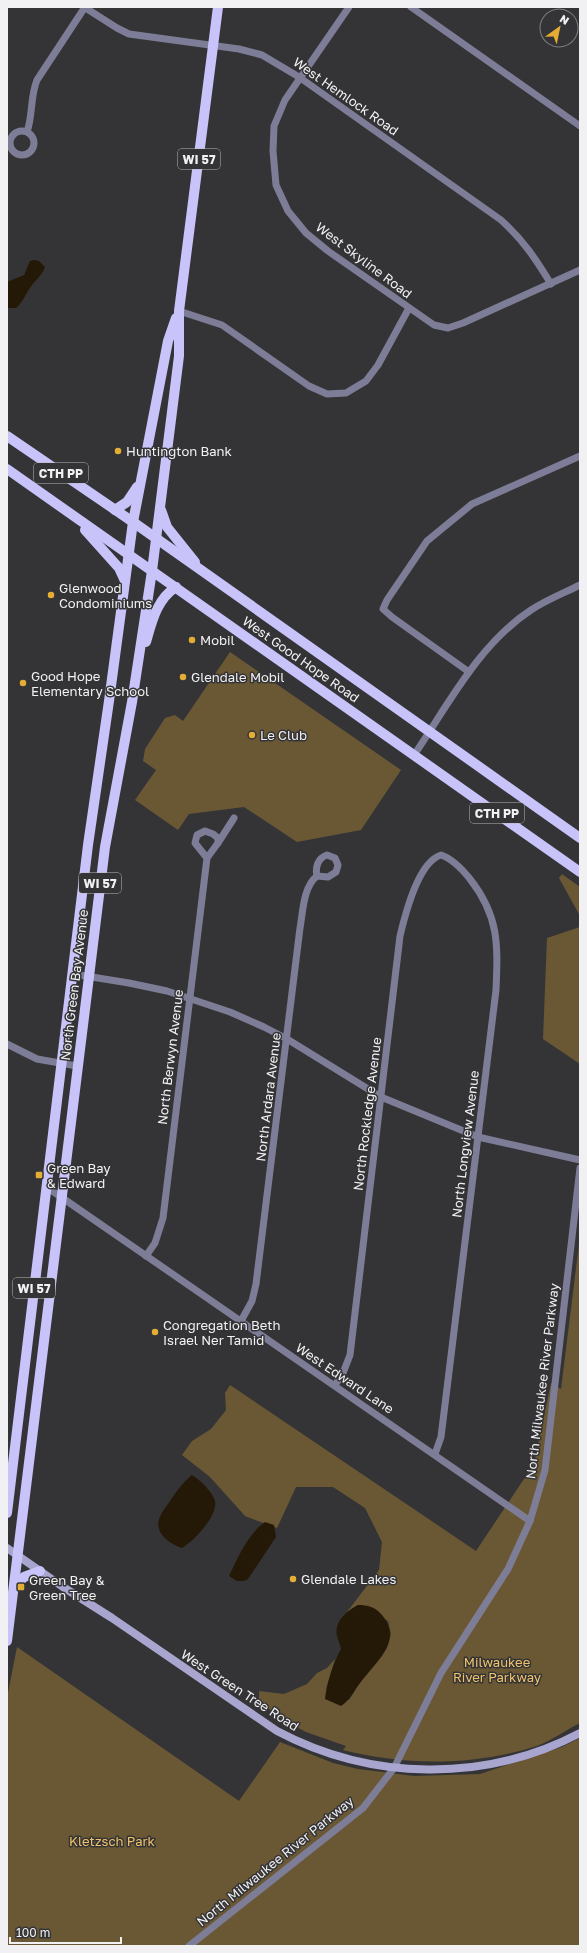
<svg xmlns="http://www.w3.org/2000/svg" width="587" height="1953" viewBox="0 0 587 1953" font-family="'Golos Text',sans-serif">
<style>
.green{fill:#6a5835}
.water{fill:#231906}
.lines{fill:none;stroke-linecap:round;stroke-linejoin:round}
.street{stroke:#7e7d97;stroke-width:7}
.secondary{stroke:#a8a5cf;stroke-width:8}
.primary{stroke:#c8c4fa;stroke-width:10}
.poi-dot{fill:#e4ae35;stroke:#343437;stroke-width:1.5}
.labels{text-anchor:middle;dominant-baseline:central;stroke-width:3;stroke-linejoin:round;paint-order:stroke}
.shield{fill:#343437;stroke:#b8b8bb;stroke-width:1}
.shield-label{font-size:12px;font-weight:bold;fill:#f1f1f3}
.street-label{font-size:13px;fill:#f1f1f3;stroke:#343437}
.poi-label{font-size:13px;fill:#f1f1f3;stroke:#343437;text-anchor:start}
.park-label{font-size:13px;fill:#f0c36b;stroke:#343437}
</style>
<rect width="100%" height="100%" fill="#343437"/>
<g class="green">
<polygon points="230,652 401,770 361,830 297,842 244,807 189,814 178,830 135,800 156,770 143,761 145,749 165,718 175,715 183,721"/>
<polygon points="562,874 580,887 580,916 559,878"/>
<polygon points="580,927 580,1064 543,1039 547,938"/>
<path d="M 580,1236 L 580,1723 C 566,1730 551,1741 537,1746 C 473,1766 407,1766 343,1750 L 346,1746 L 306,1732 L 283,1720 L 259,1701 L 259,1691 L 284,1694 L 307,1684 L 317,1673 L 327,1668 L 335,1659 L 326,1689 L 349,1700 L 359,1684 L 387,1648 L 391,1634 L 388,1621 L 358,1605 L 347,1612 L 379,1570 L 382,1542 L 365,1508 L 333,1487 L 296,1487 L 277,1528 L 245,1516 L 210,1477 L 182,1455 L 192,1441 L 211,1429 L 226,1410 L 225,1393 L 230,1385 L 476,1551 L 534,1464 L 551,1383 L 561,1389 Z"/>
<polygon points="17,1647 239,1801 280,1742 333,1763 358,1769 414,1776 480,1774 562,1747 580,1738 580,1946 7,1946 7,1698"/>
</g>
<g class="water">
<path d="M 34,260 L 39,261 L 45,267 C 42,276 35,280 30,288 C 25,295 23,302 16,308 L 7,308 L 7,282 L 24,275 L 30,261 Z"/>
<path d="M 192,1475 C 200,1480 212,1491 215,1501 C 218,1516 194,1541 182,1548 C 169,1544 153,1532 160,1517 C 162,1511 167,1506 170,1501 C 177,1491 182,1483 192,1475 Z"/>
<path d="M 265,1522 L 274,1525 L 276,1537 L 248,1579 L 244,1581 L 237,1581 L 229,1576 C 238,1557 248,1534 265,1522 Z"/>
<path d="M 358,1605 C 368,1605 375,1607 382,1615 C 404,1641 375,1663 360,1683 C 353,1692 350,1700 341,1706 L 325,1699 C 327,1682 333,1664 341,1649 C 340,1644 338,1640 337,1636 C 334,1621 347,1611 358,1605 Z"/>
</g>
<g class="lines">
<g class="street">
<path d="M 84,7 L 117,28 L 129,34 L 239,49 L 262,55 L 299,77 L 501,220 C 524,241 535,258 551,284"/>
<polyline points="349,7 285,100 274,126 273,151 276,185 288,211 306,233 328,251 434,325 448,328 463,323 580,270"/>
<polyline points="411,7 580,126"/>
<circle cx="22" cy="143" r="12"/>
<path d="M 27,132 C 33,115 30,97 37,80 L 85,7"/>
<polyline points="179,311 222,325 309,386 327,394 346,393 366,381 378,365 409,308"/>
<polyline points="469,672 392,617 383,609 387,600 427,541 472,504 580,456"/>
<path d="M 414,755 C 448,705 479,644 531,610 C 546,600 564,593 580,585"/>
<polyline points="218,843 234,818"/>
<polyline points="73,974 129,983 167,991 230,1012 264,1027 287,1039 381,1097 478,1137 580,1160"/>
<polyline points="7,1044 37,1059 77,1066"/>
<polyline points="48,1188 530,1521"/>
<polyline points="146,1256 155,1243 163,1218 207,858 218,843 218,838 213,834 205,831 197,835 195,843 207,858"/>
<path d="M 241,1321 L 252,1301 L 256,1284 L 300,928 C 303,912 303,887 317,876 L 328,877 L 336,872 L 338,865 L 335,858 L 327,855 C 318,858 315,867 317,876"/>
<path d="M 335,1385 L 343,1373 L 350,1355 L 400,936 C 405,915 418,862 441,855 C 453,859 462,869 470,879 C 499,916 498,944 496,990 L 441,1437 L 435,1454"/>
<polyline points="189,1946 363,1808 394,1768 441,1673 508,1569 530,1521 545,1470 580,1168"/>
</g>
<path class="secondary" d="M 7,1548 L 63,1587 L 112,1618 L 277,1731 C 371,1781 485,1783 580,1733"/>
<g class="primary">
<polyline points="7,436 133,522 580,838"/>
<polyline points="7,469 580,872"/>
<polyline points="115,510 127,502 137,487"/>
<polyline points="161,510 167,527 195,562"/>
<polyline points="85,530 119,568 125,581"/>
<path d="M 146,642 C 152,621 157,599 176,587"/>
<polyline points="7,1513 88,845 109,701 133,522 168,341 176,318"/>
<polyline points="14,1587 24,1577 40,1571"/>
<polyline points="7,1641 105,847 132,702 152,571 179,356 179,311 218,7"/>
</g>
</g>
<g class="poi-dot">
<circle cx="118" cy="451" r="4"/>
<circle cx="51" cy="595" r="4"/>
<circle cx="192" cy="640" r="4"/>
<circle cx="183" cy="677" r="4"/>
<circle cx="23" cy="683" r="4"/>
<circle cx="252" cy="735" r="4"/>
<rect x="35" y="1171" width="8" height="8" rx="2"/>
<circle cx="155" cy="1332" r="4"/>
<circle cx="293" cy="1579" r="4"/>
<rect x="17" y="1583" width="8" height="8" rx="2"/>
</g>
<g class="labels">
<g class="shield">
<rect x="178" y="149" width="42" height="20" rx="3"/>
<rect x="34" y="463" width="54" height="20" rx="3"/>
<rect x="470" y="803" width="54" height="20" rx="3"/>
<rect x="79" y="873" width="42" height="20" rx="3"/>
<rect x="13" y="1278" width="42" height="20" rx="3"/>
</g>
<g class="shield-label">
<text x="199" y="159">WI 57</text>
<text x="61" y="473">CTH PP</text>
<text x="497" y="813">CTH PP</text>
<text x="100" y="883">WI 57</text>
<text x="34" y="1288">WI 57</text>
</g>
<g class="street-label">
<text transform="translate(346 96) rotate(35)">West Hemlock Road</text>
<text transform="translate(364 260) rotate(37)">West Skyline Road</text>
<text transform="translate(301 659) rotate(35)">West Good Hope Road</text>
<text transform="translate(74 985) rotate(-83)">North Green Bay Avenue</text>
<text transform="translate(170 1057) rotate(-83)">North Berwyn Avenue</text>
<text transform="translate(268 1097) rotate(-83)">North Ardara Avenue</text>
<text transform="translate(367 1114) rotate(-83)">North Rockledge Avenue</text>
<text transform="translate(465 1144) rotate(-83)">North Longview Avenue</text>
<text transform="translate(345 1378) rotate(34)">West Edward Lane</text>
<text transform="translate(542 1381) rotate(-83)">North Milwaukee River Parkway</text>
<text transform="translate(240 1690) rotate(33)">West Green Tree Road</text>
<text transform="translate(275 1861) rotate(-39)">North Milwaukee River Parkway</text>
</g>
<g class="poi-label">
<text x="126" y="451">Huntington Bank</text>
<text x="59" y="588">Glenwood<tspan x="59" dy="15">Condominiums</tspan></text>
<text x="200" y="640">Mobil</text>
<text x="31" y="676">Good Hope<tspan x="31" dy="15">Elementary School</tspan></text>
<text x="191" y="677">Glendale Mobil</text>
<text x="260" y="735">Le Club</text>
<text x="47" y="1168">Green Bay<tspan x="47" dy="15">&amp; Edward</tspan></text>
<text x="163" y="1325">Congregation Beth<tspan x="163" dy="15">Israel Ner Tamid</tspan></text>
<text x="301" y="1579">Glendale Lakes</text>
<text x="29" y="1580">Green Bay &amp;<tspan x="29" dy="15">Green Tree</tspan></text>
</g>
<g class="park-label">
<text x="497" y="1662">Milwaukee<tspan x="497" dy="15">River Parkway</tspan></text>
<text x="112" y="1841">Kletzsch Park</text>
</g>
</g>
<rect width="587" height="1953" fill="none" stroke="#f1f1f3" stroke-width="16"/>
<g transform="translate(559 28) rotate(33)"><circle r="19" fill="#343437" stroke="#808082"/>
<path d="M0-3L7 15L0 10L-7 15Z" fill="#e4ae35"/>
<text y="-6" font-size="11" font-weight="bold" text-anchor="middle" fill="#f1f1f3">N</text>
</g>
<path d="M10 1937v6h111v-6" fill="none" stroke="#f1f1f3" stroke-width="2"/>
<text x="16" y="1937" font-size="12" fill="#f1f1f3" stroke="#343437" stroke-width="3" paint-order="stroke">100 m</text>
</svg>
